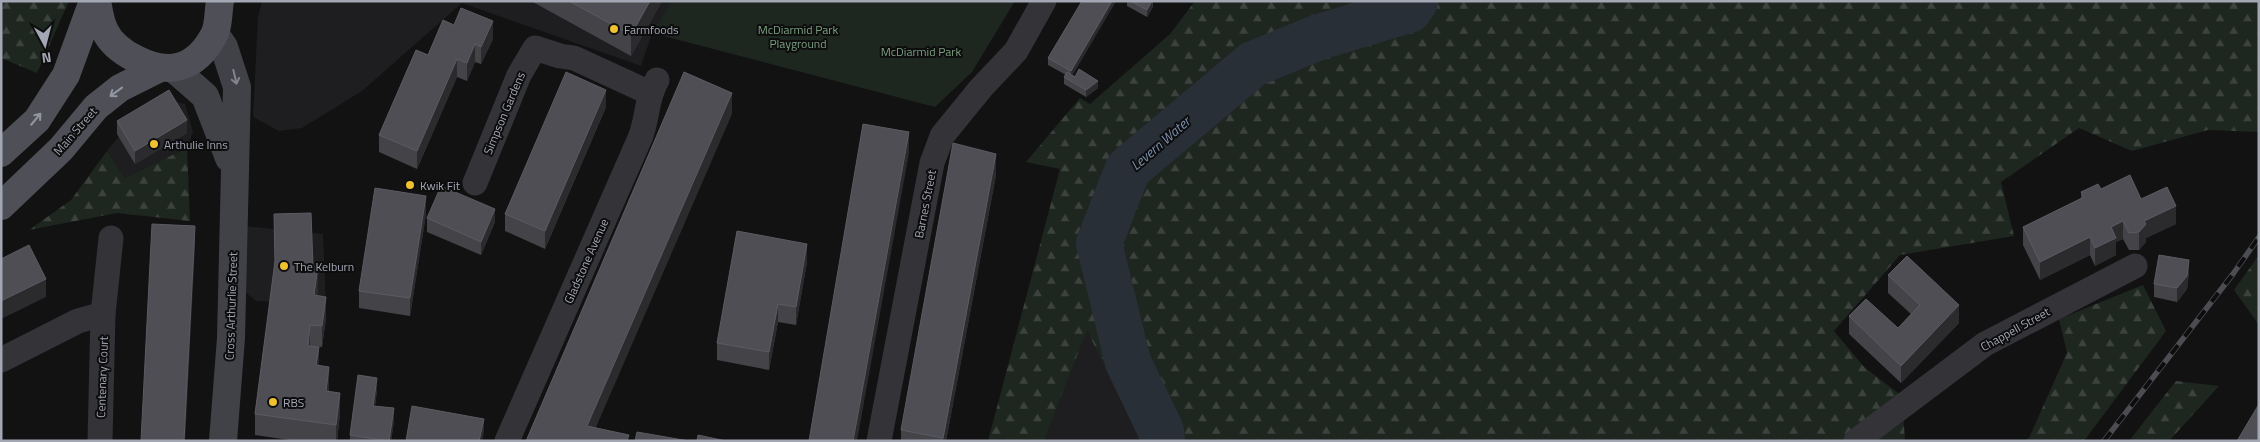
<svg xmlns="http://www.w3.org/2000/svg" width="2260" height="442" viewBox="0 0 2260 442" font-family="'Titillium Web',sans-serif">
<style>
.built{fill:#1e1e20}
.forest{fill:url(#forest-firs)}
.park{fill:#1e2620}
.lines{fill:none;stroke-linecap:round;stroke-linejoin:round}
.river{stroke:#282f37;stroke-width:46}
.minor{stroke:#333338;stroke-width:25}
.secondary{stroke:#414248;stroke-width:28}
.primary{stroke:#4f5057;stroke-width:28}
.rail-casing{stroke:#4c4d53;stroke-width:5.5}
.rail{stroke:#0d0d0e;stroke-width:4;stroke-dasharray:11;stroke-linecap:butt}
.wall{fill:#434348}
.shaded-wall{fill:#2b2b2e}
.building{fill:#4e4e54;stroke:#5b5c63}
.oneway{stroke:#81848e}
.oneway2{stroke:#9296a1}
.poi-dot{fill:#efc12e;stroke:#0d0d0e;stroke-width:2}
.labels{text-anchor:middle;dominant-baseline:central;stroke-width:4;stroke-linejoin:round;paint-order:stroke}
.poi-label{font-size:12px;fill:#a3a7b4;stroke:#0d0d0e;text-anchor:start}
.park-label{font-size:12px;fill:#7a9f80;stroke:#0d0d0e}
.street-label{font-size:12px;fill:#a3a7b4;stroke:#0d0d0e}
.water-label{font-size:14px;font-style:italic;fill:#7a91af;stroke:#0d0d0e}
</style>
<defs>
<pattern id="forest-firs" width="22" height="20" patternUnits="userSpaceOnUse" patternTransform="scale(1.25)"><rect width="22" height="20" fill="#1e2620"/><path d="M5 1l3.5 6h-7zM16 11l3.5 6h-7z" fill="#3c433e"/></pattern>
</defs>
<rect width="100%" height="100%" fill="#121213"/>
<g class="built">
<polygon points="262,1 673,1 652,33 641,66 462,3 362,91 302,128 279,131 253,117 258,17"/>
<polygon points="165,99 185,104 193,132 187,148 125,178 107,151 129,124"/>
<polygon points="244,226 323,234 326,304 256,301 245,292"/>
<polygon points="1087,329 1141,441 1044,441"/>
</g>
<g class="forest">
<polygon points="1,1 69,1 37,73 1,58"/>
<polygon points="1195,1 2259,1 2259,132 2208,130 2132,151 2079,128 2001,182 2014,236 1900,255 1834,331 1864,367 1902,396 1905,441 1141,441 1087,330 1044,441 988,441 1060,169 1026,162 1080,98 1090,104 1170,34"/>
<polygon points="187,148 190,221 117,213 29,230 71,200 107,151 125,178"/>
<polygon points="2259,255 2259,325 2234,290"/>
<polygon points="2143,285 2166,331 2084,441 2024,441 2029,438 2067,353 2059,319"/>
<polygon points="2176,381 2219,386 2169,441 2129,441"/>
</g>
<polygon class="park" points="672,1 1015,1 972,72 935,107 652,33"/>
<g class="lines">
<polyline class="river" points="1162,441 1161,431 1128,362 1099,243 1128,169 1253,64 1319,37 1409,10 1415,1"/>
<g class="minor">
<polyline points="475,183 519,75 535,48 560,56 574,58 650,93"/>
<polyline points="1,360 78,321 103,314"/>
<polyline points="100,441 103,314 111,238"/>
<path d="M 507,441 L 640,138 C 648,119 646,98 657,80"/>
<polyline points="879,441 932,163 942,136 981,88 1016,51 1044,1"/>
<polyline points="1856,441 1985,344 2135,266"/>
</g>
<g class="secondary">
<polyline points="215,34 224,47 237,87 231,338 223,441"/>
<polyline points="173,68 205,96 229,158"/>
</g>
<g class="primary">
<path d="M 97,1 C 99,11 100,22 105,31 C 111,44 124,53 136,59 C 169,76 196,69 214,35 C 219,26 218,12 220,1"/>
<polyline points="1,153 37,120 66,75 93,1"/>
<polyline points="1,206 61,149 96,107 120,88 158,69"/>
</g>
<defs>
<polyline id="rail" points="2104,441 2233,274 2259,237"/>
</defs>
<use href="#rail" class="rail-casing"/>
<use href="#rail" class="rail"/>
</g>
<g class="wall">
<polygon points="531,1 662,1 631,56"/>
<polygon points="1116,1 1072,75 1098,88 1086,97 1064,84 1064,77 1066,75 1048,65 1048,58"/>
<polygon points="1127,1 1153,1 1153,7 1147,17 1127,6"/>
<polygon points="454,25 493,39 481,64 475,62 467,81 457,77 417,169 379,152 379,135 428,55"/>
<polygon points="606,107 545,249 505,231 505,214"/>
<polygon points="117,121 187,133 135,164 117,134"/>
<polygon points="996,175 946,441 901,441 901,430"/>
<polygon points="2101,189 2141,199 2176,224 2146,238 2146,242 2139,250 2129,250 2123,239 2116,242 2116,255 2095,266 2090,255 2040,280 2023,245 2023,227 2081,199 2081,192"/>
<polygon points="274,214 313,266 318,287 317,296 326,318 322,347 310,346 329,388 329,391 340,414 337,441 296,441 255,435 255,414 275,265"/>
<polygon points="426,214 410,316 359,308 359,291"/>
<polygon points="427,218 495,222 481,255 427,232"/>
<polygon points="807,262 796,325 778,322 769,370 717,360 717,343"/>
<polygon points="2189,273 2187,289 2177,302 2154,297 2154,284"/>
<polygon points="1888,275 1959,323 1901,383 1849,334 1849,316 1898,328 1911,314 1888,293"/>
<polygon points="377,391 375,406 394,421 391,441 350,441 350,435"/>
</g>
<g class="shaded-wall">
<polygon points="650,1 662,1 631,56 631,35"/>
<polygon points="1112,1 1116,1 1071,78 1071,71"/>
<polygon points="1152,1 1153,7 1147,17 1147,10"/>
<polygon points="493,21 493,39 481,64 481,47"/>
<polygon points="475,44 475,62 467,81 467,63"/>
<polygon points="457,59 457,77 417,169 417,151"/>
<polygon points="1098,81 1098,88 1086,97 1086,90"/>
<polygon points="606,90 606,107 545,249 545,231"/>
<polygon points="732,93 732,114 590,441 587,426"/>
<polygon points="187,120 187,133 135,164 135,151"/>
<polygon points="909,132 909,153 857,441 853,441"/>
<polygon points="996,154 996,175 946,441 943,441"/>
<polygon points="426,196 426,214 410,316 410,298"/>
<polygon points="2176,206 2176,224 2146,238 2146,242 2139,250 2139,232 2144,221"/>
<polygon points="495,209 495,222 481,255 481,242"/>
<polygon points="2123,221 2123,239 2116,242 2116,255 2095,266 2095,248 2111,227"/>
<polygon points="195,226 195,247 185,441 184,441"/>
<polygon points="2090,237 2090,255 2040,280 2040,262"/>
<polygon points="807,244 807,262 796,325 796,307"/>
<polygon points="2189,260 2189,273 2187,289 2177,302 2177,288"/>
<polygon points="318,266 318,287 314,316 314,295"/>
<polygon points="46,279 46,297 1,319 1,301"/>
<polygon points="326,297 326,318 322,347 322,326"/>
<polygon points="778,304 778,322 769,370 769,352"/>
<polygon points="1959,305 1959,323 1901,383 1901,366"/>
<polygon points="310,325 310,346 308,346"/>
<polygon points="319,347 319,368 316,365"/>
<polygon points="329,367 329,388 326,412 326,391"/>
<polygon points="377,378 377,391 373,419 373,406"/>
<polygon points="340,393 340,414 337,441 336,441 336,425"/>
<polygon points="394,408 394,421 391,441 389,441"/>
<polygon points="484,419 484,432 482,441 479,441"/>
</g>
<g class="building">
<polygon points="569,1 650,1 631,35"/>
<polygon points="1082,1 1112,1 1071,71 1048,58"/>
<polygon points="1131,1 1152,1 1147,10"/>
<polygon points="461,8 493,21 481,47 475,44 467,63 457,59 417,151 379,135 416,50 428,55 443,20 454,25"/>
<polygon points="1079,69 1098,81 1086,90 1064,77 1067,72 1075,77"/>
<polygon points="566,72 606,90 545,231 505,214"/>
<polygon points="684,72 732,93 587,426 629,435 627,441 526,441"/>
<polygon points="169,90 187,120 135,151 117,121"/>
<polygon points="863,124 909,132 853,441 809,441"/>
<polygon points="953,143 996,154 943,438 901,430"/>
<polygon points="2130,175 2141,199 2167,187 2176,206 2144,221 2146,224 2139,232 2129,233 2123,221 2111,227 2116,238 2095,248 2090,237 2040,262 2023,227 2084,197 2081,192 2098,184 2101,189"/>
<polygon points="441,186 495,209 481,242 427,218"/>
<polygon points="375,188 426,196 410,298 359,291"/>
<polygon points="311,213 313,266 318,266 314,295 326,297 322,326 310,325 308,346 319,347 316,365 329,367 326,391 340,393 336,425 255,414 275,261 274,214"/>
<polygon points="152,224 195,226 184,441 141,441"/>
<polygon points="737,231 807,244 796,307 778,304 769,352 717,343"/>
<polygon points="29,245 46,279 1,301 1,259"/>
<polygon points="2159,255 2189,260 2187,276 2177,288 2154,284"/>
<polygon points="1907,256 1959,305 1901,366 1849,316 1866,299 1898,328 1920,305 1888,275"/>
<polygon points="358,375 377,378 373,406 394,408 389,441 350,435"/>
<polygon points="2259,404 2259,441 2237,441"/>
<polygon points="412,406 484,419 479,441 406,441"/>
<polygon points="637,432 689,441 635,441"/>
<polygon points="698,435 726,441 697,441"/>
</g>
<defs><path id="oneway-shaft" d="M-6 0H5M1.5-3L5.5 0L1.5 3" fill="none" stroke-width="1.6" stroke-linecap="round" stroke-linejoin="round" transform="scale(1.25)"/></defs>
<use class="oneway" href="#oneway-shaft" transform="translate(235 77) rotate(77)"/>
<g class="oneway2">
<use href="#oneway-shaft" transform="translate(116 92) rotate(144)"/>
<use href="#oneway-shaft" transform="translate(36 119) rotate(-50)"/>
</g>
<g class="poi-dot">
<circle cx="614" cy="29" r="5"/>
<circle cx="154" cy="144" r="5"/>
<circle cx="410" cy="185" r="5"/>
<circle cx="284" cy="266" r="5"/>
<circle cx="273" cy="402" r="5"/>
</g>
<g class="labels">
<g class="poi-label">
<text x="624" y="29">Farmfoods</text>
<text x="164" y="144">Arthulie Inns</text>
<text x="420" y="185">Kwik Fit</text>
<text x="294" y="266">The Kelburn</text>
<text x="283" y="402">RBS</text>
</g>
<g class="park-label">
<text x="798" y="29">McDiarmid Park<tspan x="798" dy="14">Playground</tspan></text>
<text x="921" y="51">McDiarmid Park</text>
</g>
<g class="street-label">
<text transform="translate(504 113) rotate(-67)">Simpson Gardens</text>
<text transform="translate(75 131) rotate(-49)">Main Street</text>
<text transform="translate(925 204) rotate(-79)">Barnes Street</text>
<text transform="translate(586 261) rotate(-66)">Gladstone Avenue</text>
<text transform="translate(231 306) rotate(-88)">Cross Arthurlie Street</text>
<text transform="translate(2015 329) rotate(-29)">Chappell Street</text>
<text transform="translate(102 377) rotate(-88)">Centenary Court</text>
</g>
<g class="water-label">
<text transform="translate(1160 143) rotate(-41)">Levern Water</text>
</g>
</g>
<rect width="2260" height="442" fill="none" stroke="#a3a7b4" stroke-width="5"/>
<g transform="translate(45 45) rotate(173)" stroke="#0d0d0e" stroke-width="4" paint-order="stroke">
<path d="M0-4L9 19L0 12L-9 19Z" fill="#a3a7b4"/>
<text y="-8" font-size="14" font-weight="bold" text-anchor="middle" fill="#a3a7b4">N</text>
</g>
</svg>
